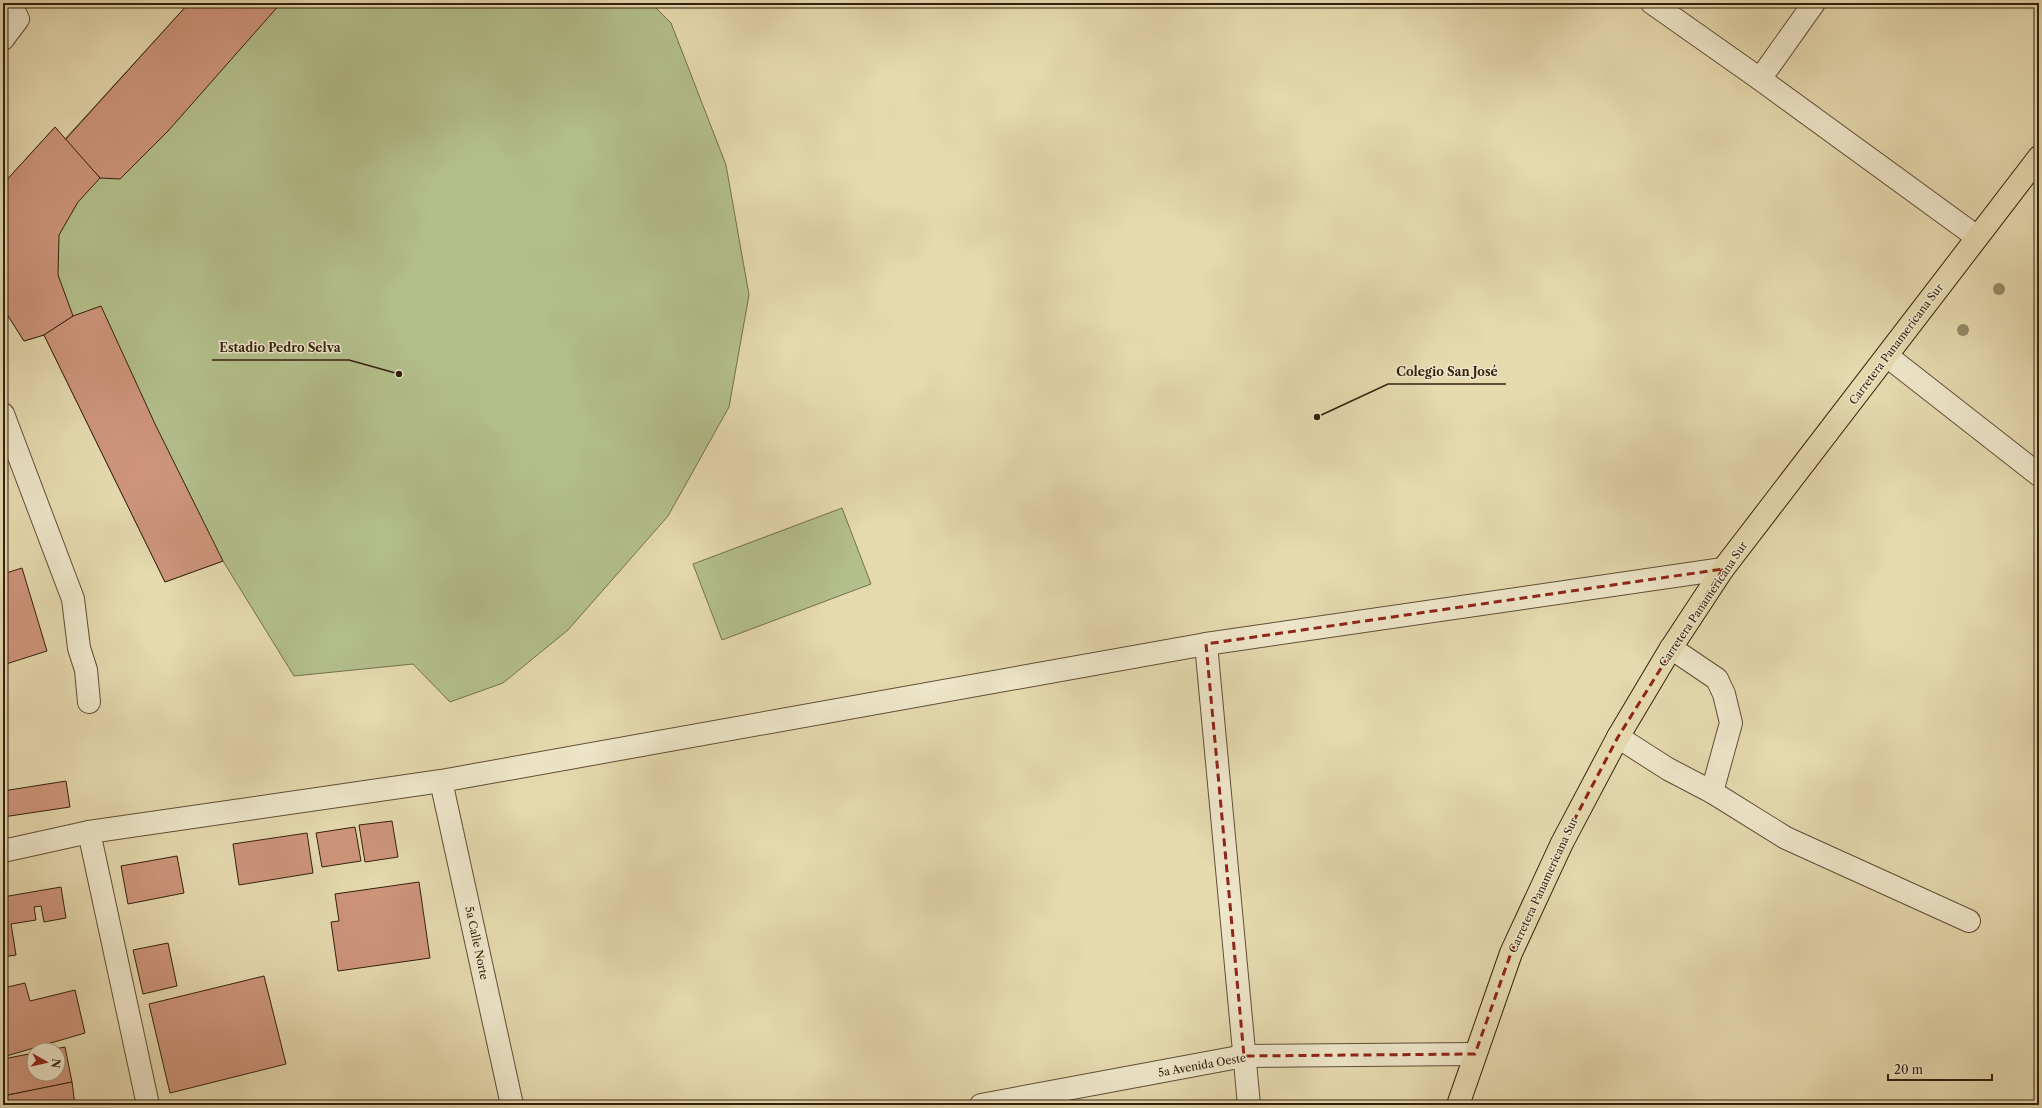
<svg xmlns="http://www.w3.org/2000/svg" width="2042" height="1108" viewBox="0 0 2042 1108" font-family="'Libre Caslon Text',serif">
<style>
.green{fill:#b3bf8b;stroke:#73704c}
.building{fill:#ce957b;stroke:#33200d}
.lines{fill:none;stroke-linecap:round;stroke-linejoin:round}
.minor-casing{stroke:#604e35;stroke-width:24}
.highway-casing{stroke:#33200d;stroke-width:24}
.minor{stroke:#eee6ca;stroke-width:22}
.highway{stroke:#e5d9ae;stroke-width:22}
.tree{fill:#958966}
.marked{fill:none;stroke:#8f2418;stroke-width:3;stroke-dasharray:8 5;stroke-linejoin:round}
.labels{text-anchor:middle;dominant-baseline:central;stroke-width:3;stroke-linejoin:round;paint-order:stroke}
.street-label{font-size:11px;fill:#33200d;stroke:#eee6ca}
.leader{fill:none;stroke:#33200d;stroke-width:1.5}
.callout-dot{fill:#33200d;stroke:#eee6ca;stroke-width:1.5}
.callout-label{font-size:12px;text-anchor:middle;font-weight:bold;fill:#33200d;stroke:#eee6ca;stroke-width:3;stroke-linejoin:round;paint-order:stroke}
</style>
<rect width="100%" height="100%" fill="#e5d9ae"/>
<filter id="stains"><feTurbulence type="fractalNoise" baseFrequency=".005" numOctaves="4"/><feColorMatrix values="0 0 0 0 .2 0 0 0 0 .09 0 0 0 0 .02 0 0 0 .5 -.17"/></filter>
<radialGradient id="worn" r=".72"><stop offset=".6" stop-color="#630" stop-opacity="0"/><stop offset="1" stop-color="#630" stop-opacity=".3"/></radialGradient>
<g class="green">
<polygon points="189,3 651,3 671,23 726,165 749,295 729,407 668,516 568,630 503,683 450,702 413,664 294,676 223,561 165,582 44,335 24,341 3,308 3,184 55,127 65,139"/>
<polygon points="842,508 871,584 722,640 693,564"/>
</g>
<g class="building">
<polygon points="189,3 281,3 168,131 120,179 100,178 65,140"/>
<polygon points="55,127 100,178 78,202 59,235 58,275 73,316 44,335 24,341 3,308 3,184"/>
<polygon points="101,306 155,424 223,561 165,582 44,335 73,316"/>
<polygon points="22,568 47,651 3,665 3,574"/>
<polygon points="66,781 70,807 3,817 3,791"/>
<polygon points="392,821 398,857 365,862 359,825"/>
<polygon points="355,827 361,861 322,867 316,833"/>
<polygon points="307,833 313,873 239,885 233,844"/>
<polygon points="177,856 184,893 128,904 121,866"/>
<polygon points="419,882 430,958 338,971 331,922 339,921 335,894"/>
<polygon points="61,887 66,918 44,922 41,906 34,907 36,920 11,924 16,955 3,957 3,897"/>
<polygon points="168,943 177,986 143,994 133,950"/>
<polygon points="264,976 286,1064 170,1093 149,1004"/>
<polygon points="25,983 30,1001 75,990 85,1033 3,1057 3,988"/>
<polygon points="65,1047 72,1082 3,1096 3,1059 34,1053 34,1074 58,1074 58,1050 49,1050"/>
<polygon points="72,1082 75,1105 3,1105 3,1096"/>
</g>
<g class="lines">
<defs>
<g id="minor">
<polyline points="1652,3 1760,79 1977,237"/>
<polyline points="3,39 18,19 10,3"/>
<polyline points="1760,79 1814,3"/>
<polyline points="1887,356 2039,475"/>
<polyline points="3,414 73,599 79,648 86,670 89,702"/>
<polyline points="1206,644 1249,1105"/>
<polyline points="1671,648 1717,679 1724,694 1731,723 1712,792"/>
<polyline points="1618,737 1668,769 1712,792 1786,838 1969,921"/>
<polyline points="441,781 512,1105"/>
<polyline points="89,832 148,1105"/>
<polyline points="3,851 89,832 441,781 1206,644 1723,569"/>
<polyline points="981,1105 1244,1056 1475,1054"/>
</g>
<polyline id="highway" points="1458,1105 1511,953 1562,843 1618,737 1671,648 1723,569 2039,157"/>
</defs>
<use href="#minor" class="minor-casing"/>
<use href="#highway" class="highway-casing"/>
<use href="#minor" class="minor"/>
<use href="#highway" class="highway"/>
</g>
<g class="tree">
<circle cx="1999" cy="289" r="6"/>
<circle cx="1963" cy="330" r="6"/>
</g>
<path class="marked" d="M 1723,569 L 1618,737 L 1562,843 L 1511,953 L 1475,1054 L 1244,1056 L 1206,644 Z"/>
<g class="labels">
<g class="street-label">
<text transform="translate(1896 344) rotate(-53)">Carretera Panamericana Sur</text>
<text transform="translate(1703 604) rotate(-56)">Carretera Panamericana Sur</text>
<text transform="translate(1543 885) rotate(-65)">Carretera Panamericana Sur</text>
<text transform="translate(477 943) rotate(78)">5a Calle Norte</text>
<text transform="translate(1202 1065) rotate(-10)">5a Avenida Oeste</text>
</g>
</g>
<path class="leader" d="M399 374L349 360H212M1317 417L1388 384H1506"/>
<g class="callout-dot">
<circle cx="399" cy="374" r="4"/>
<circle cx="1317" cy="417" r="4"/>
</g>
<g class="callout-label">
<text x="280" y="352">Estadio Pedro Selva</text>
<text x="1447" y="376">Colegio San José</text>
</g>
<rect width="2042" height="1108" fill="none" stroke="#e5d9ae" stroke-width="16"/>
<rect x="4" y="4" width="2034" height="1100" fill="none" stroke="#33200d" stroke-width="2"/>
<rect x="8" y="8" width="2026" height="1092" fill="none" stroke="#33200d"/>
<g transform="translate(46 1062) rotate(98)"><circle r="19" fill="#eee6ca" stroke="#a3977e"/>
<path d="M0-3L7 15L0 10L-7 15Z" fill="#8f2418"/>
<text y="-6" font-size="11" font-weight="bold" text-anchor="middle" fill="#33200d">N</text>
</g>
<path d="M1888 1074v6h104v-6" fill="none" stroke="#33200d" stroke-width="2"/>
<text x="1894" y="1074" font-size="12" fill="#33200d" stroke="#eee6ca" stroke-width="3" paint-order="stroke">20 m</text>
<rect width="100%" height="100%" filter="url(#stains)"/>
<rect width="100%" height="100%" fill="url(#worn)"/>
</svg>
